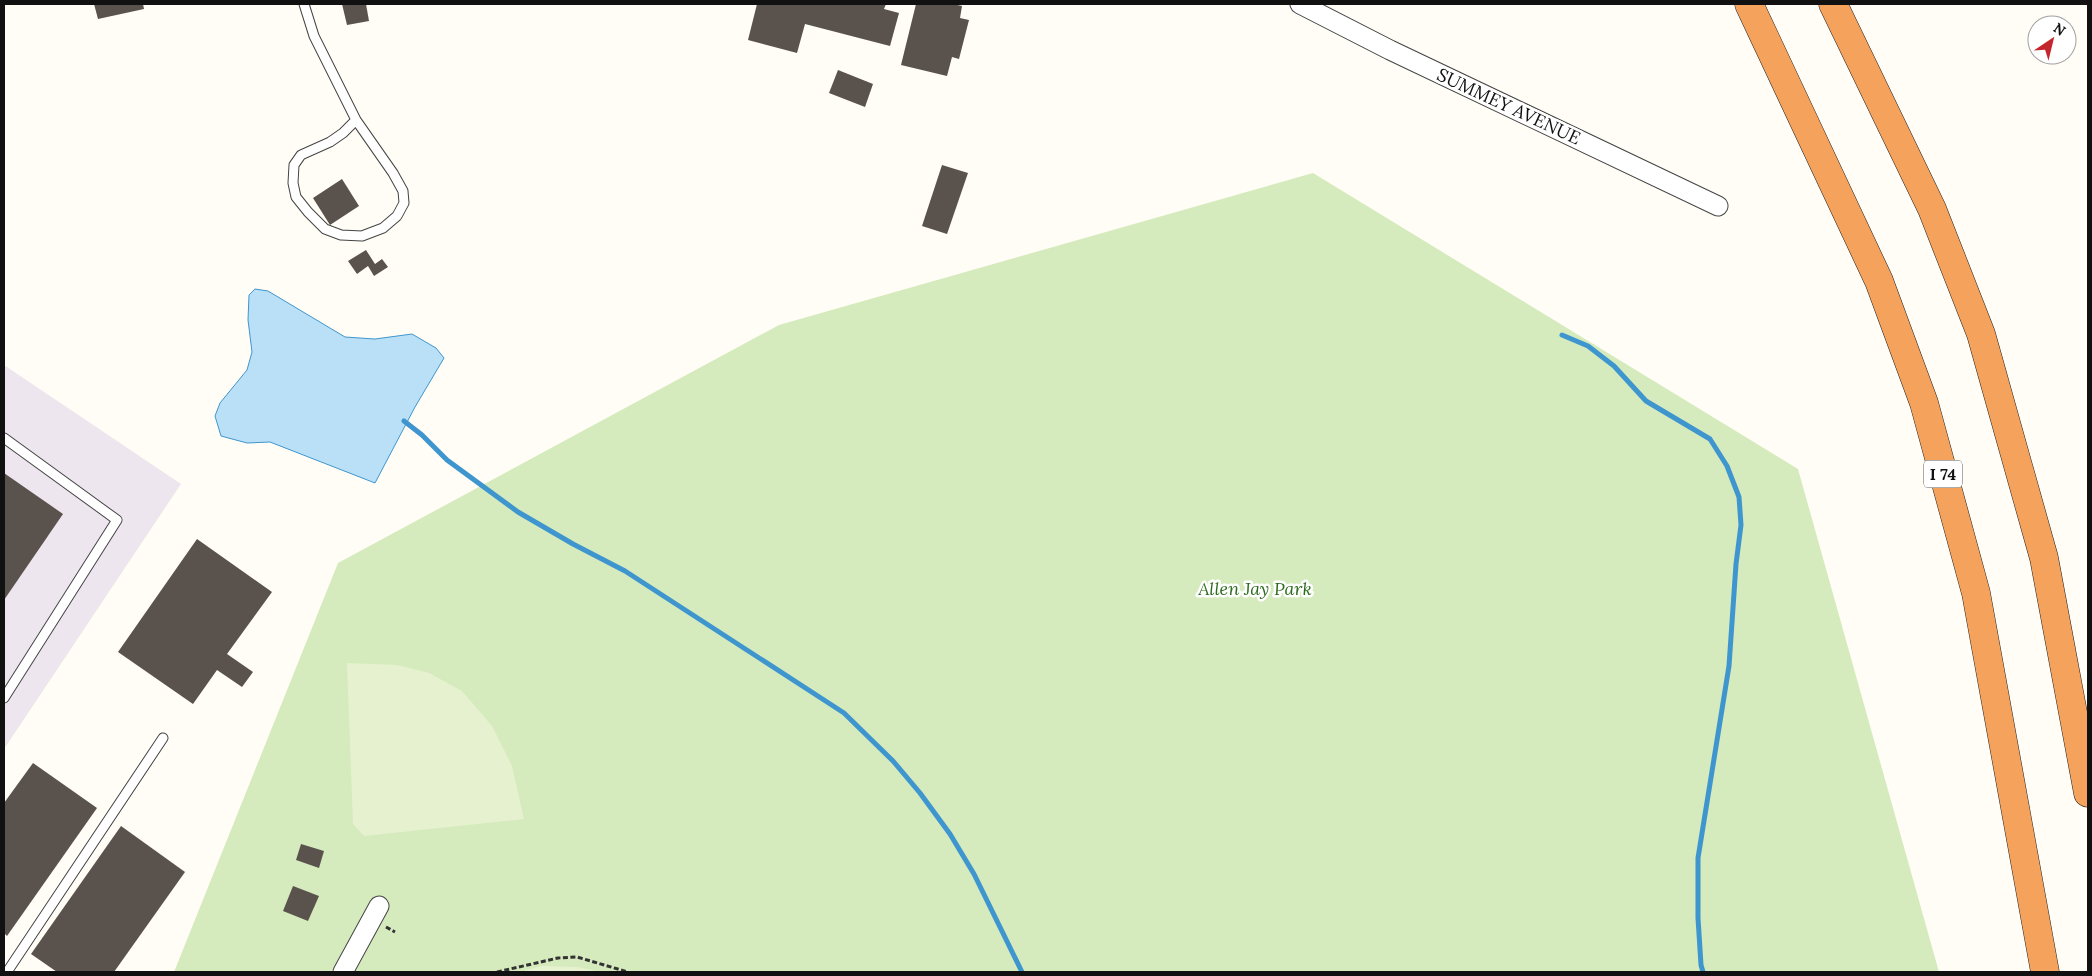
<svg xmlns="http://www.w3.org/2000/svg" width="2092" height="976" viewBox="0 0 2092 976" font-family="Lora,serif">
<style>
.industrial{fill:#eee6ef}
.green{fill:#d5ebbd}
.pitch{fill:#e6f2cf}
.water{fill:#b9e0f7;stroke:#3f96cf}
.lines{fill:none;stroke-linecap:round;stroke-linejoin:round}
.stream{stroke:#3f96cf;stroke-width:5}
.building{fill:#5a524d}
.lane-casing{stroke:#444;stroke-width:11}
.street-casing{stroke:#444;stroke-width:21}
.highway-casing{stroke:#222;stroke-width:29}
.path{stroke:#333;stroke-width:3;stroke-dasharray:5 2.5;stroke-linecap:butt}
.lane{stroke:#fff;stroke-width:9}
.street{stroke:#fff;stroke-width:19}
.highway{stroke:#f5a25d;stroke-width:28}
.labels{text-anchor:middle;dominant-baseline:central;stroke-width:5;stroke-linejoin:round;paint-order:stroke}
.shield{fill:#fff;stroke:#585858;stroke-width:1}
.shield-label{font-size:16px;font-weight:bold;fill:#111}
.street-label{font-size:18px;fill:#111;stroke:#fff}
.park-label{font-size:18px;font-style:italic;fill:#2f6b1f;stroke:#fff}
</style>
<rect width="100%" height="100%" fill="#fffdf5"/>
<polygon class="industrial" points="4,365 181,484 4,749"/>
<polygon class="green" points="1313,173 1798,469 1939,972 174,972 338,563 779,325"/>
<g class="pitch">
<polygon points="347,663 397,665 429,673 462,691 492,726 512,766 524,819 364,836 353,824"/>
<polygon points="541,966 577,967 600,972 521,972"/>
</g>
<polygon class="water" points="255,289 268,291 345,337 375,339 412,334 436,348 444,358 415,407 375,483 270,442 247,443 221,436 215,416 220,403 247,370 252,352 248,320 249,295"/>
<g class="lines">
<g class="stream">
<polyline points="1562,335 1588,346 1614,366 1646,401 1710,439 1727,466 1739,497 1741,525 1736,564 1729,666 1698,858 1698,918 1701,965 1703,972"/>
<polyline points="404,421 422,435 447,460 518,512 573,544 625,571 844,713 893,761 920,793 950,834 974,874 1022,972"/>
</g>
</g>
<g class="building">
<polygon points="94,4 143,4 144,9 98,19"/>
<polygon points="342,4 366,4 369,21 347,25"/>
<polygon points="757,4 886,4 884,9 899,13 890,46 805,24 797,53 748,40"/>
<polygon points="916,4 953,4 962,6 960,18 969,20 959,59 952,57 947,76 901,65"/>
<polygon points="838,70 873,84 865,107 829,93"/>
<polygon points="942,165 968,173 947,234 922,226"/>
<polygon points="342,179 359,206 330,225 313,198"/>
<polygon points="366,250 375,264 382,259 388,267 374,276 368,266 357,274 348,261"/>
<polygon points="4,473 63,514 4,600"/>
<polygon points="197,539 272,592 227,654 253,672 242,687 217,670 193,704 118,652"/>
<polygon points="33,763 97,808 7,936 4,933 4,803"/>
<polygon points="121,826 185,872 114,972 57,972 31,954"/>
<polygon points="301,844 324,851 319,868 296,860"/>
<polygon points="293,886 319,896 308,921 283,911"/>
</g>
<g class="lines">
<defs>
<g id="lane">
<polyline points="304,4 314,36 356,120 393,173 403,191 404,203 397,216 383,228 362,236 341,235 325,229 308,212 296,197 293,183 294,165 301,155 330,142 343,133 356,120"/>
<polyline points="4,438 117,520 4,698"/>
<polyline points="7,972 163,738"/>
</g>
<g id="street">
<polyline points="1300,4 1390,50 1718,206"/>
<polyline points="343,972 379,906"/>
</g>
<g id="highway">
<polyline points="1749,4 1879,281 1924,403 1976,593 2045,972"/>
<polyline points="1833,4 1932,209 1981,334 2044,558 2088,793"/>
</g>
</defs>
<use href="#lane" class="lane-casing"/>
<use href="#street" class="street-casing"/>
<use href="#highway" class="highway-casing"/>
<g class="path">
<polyline points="386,927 395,932"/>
<polyline points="497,972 558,958 577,957 628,972"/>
</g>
<use href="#lane" class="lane"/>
<use href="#street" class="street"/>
<use href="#highway" class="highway"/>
</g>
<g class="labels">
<rect class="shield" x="1924" y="460.5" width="38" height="27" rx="4"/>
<g class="shield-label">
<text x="1943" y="474">I 74</text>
</g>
<g class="street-label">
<text transform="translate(1509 106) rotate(25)">SUMMEY AVENUE</text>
</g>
<g class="park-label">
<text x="1255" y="588">Allen Jay Park</text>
</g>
</g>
<rect width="2092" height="976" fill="none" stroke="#111111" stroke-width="10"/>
<g transform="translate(2052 40) rotate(35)"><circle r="24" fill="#ffffff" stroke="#a0a0a0"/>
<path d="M0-4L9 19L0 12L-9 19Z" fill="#c4262e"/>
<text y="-8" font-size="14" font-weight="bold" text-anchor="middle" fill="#111111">N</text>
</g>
</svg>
